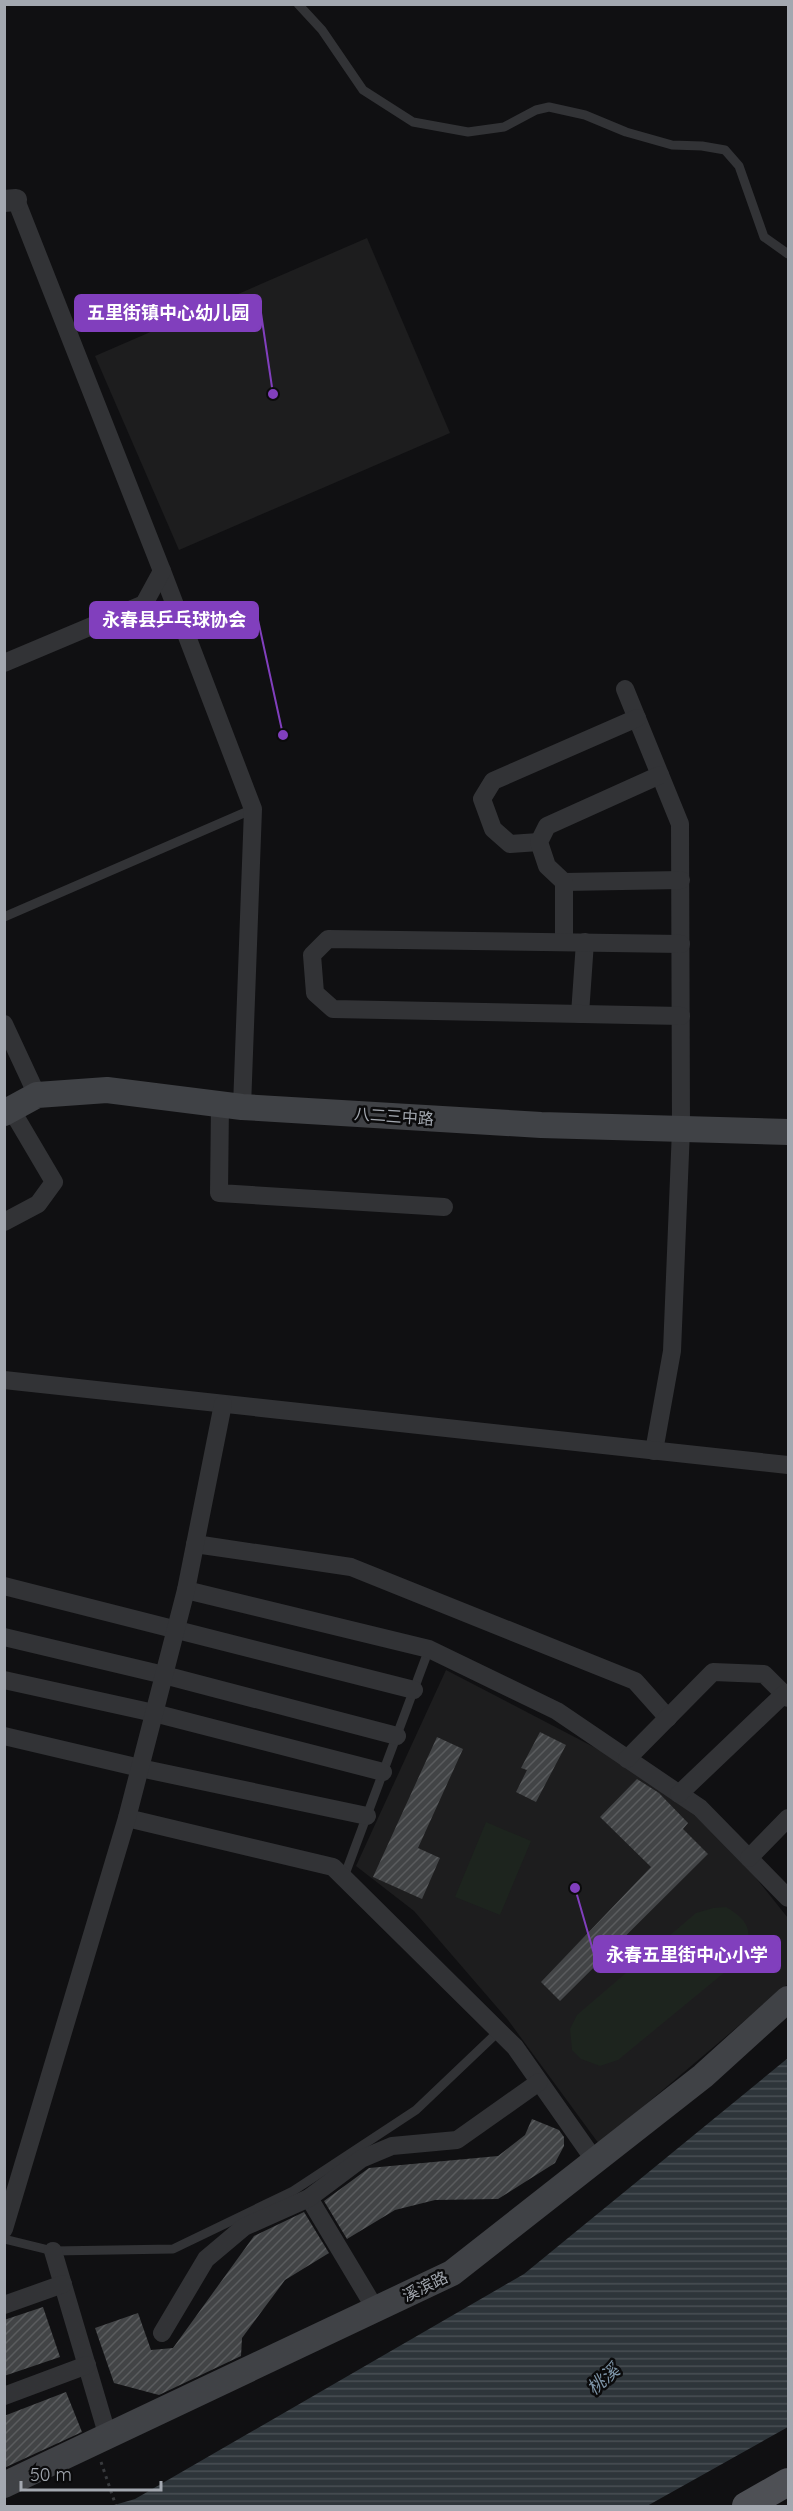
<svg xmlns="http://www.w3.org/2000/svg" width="793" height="2511" viewBox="0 0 793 2511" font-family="Quicksand,'Noto Sans SC',sans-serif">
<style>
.built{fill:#1d1d1e}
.grass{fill:#1d241e}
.water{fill:url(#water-rules)}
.building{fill:url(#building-hatch)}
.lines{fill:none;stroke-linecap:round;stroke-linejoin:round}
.path{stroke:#383a3d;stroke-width:3;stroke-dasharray:3 4.5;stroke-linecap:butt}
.service{stroke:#323336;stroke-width:9}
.minor{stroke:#323336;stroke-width:18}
.tertiary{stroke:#323336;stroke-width:22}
.secondary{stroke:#404246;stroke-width:26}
.primary{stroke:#4e5055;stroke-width:28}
.labels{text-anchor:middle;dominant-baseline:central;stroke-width:5;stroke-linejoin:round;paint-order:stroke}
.street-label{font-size:16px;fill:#a3a8b0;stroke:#0b0b0c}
.water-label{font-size:18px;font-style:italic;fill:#7e95a8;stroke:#0b0b0c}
.leader{fill:none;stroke:#813fbd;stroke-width:2}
.callout-dot{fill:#813fbd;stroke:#0b0b0c;stroke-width:2}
.callout{fill:#813fbd;stroke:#813fbd;stroke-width:2}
.callout-label{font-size:18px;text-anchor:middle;font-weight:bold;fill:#fff}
</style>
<defs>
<pattern id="water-rules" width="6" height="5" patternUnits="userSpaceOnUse" patternTransform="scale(1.5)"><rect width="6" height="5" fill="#2e353a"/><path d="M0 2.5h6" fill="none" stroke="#494f54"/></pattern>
<pattern id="building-hatch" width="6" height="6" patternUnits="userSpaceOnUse" patternTransform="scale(1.5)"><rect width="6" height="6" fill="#424446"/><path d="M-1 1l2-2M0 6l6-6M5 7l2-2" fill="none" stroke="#5a5c5e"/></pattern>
</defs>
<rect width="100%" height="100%" fill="#101012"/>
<g class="built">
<polygon points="367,238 450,433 179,550 95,356"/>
<polygon points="446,1670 634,1768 725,1839 788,1918 788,1984 599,2144 508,2020 414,1911 356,1866"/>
</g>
<g class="grass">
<polygon points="486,1822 531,1841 500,1915 455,1897"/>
<path d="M 726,1907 C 750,1921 754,1933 742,1958 L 618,2060 L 600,2066 L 581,2059 L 572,2050 L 570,2029 L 577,2015 L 696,1913 L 713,1908 Z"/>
</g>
<polygon class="water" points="788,2058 788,2427 647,2506 111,2506 135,2499 524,2274"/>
<g class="building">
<polygon points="540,1732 566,1745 536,1802 516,1792 527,1770 521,1768"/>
<polygon points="437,1737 463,1749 418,1848 440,1858 422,1899 373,1877"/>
<polygon points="637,1779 659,1793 688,1823 683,1829 708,1854 560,2001 541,1982 651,1867 600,1817"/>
<polygon points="532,2119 559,2130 564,2137 564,2146 555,2163 498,2199 435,2200 395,2210 347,2239 324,2201 369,2168 498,2156 525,2135"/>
<polygon points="304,2212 329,2253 285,2280 242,2338 241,2356 159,2395 114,2383 95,2328 138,2313 151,2350 173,2348 254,2236"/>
<polygon points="43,2307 60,2357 4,2376 4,2320"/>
<polygon points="66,2392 82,2432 4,2468 4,2416"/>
</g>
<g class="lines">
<polyline class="path" points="101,2462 116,2506"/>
<g class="service">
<polyline points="298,4 322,30 363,90 413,122 468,132 504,127 536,110 549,107 585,115 626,132 672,145 702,146 725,150 739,166 764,237 788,254"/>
<polyline points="4,917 253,809"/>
<polyline points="344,1877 429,1649"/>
<polyline points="4,2239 53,2251 173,2249 293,2191 416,2110 499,2031"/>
</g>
<g class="minor">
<polyline points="162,571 253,809 242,1107"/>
<polyline points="4,663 144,604 162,571 16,200"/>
<polyline points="625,689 680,824 681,1129 672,1351 654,1451"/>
<polyline points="539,842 510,844 493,829 482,799 493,781 637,718"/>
<polyline points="564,882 681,880"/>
<polyline points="564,942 564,882 547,866 539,842 547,826 660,775"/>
<polyline points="580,1014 585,942"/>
<polyline points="681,1016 333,1009 315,993 312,955 328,939 681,944"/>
<polyline points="4,1024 37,1095"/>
<polyline points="220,1104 219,1193 444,1207"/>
<polyline points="4,1222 38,1204 54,1182 11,1109"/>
<polyline points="4,1380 788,1465"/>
<polyline points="195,1544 351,1567 635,1681 668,1718"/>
<polyline points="4,1586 414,1690"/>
<polyline points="186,1590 429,1649 557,1711 700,1808 788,1898"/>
<polyline points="4,1637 164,1675 397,1736"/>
<polyline points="4,1680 154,1713 383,1772"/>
<polyline points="4,1736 140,1768 367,1816"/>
<polyline points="627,1759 713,1672 764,1674 788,1698"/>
<polyline points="679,1794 784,1694 788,1693"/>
<polyline points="127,1818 333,1867 515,2047 595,2161"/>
<polyline points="749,1858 788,1818"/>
<polyline points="309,2198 376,2310"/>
<polyline points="4,2229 127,1818 186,1590 223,1404"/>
<polyline points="53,2251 108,2437"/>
<polyline points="4,2305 63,2284"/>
<polyline points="162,2333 206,2259 244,2227 309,2198 361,2159 392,2146 457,2140 539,2082"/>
<polyline points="4,2396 87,2365"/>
</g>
<polyline class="tertiary" points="4,201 16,200"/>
<g class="secondary">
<polyline points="4,1113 37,1095 107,1090 242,1107 541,1125 788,1132"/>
<polyline points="4,2485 452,2273 703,2076 788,1999"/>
</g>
<polyline class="primary" points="746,2506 788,2482"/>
</g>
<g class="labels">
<g class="street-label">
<text transform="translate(394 1116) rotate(4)">八二三中路</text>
<text transform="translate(425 2286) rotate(-26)">溪滨路</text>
</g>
<g class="water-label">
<text transform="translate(603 2379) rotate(-41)">桃溪</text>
</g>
</g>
<path class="leader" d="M273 394L261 313M283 735L258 620M575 1888L594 1954"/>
<g class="callout-dot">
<circle cx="273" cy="394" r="6"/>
<circle cx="283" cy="735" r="6"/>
<circle cx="575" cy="1888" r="6"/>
</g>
<g class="callout">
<rect x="75" y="295" width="186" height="36" rx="6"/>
<rect x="90" y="602" width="168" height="36" rx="6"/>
<rect x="594" y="1936" width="186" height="36" rx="6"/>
</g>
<g class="callout-label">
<text x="168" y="319">五里街镇中心幼儿园</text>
<text x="174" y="626">永春县乒乓球协会</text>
<text x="687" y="1961">永春五里街中心小学</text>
</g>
<rect width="793" height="2511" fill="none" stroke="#a3a8b0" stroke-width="12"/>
<path d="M21 2481v9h140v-9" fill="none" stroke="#a3a8b0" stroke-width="3"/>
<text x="30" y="2481" font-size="18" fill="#a3a8b0" stroke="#0b0b0c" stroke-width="4.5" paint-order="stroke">50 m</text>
</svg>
